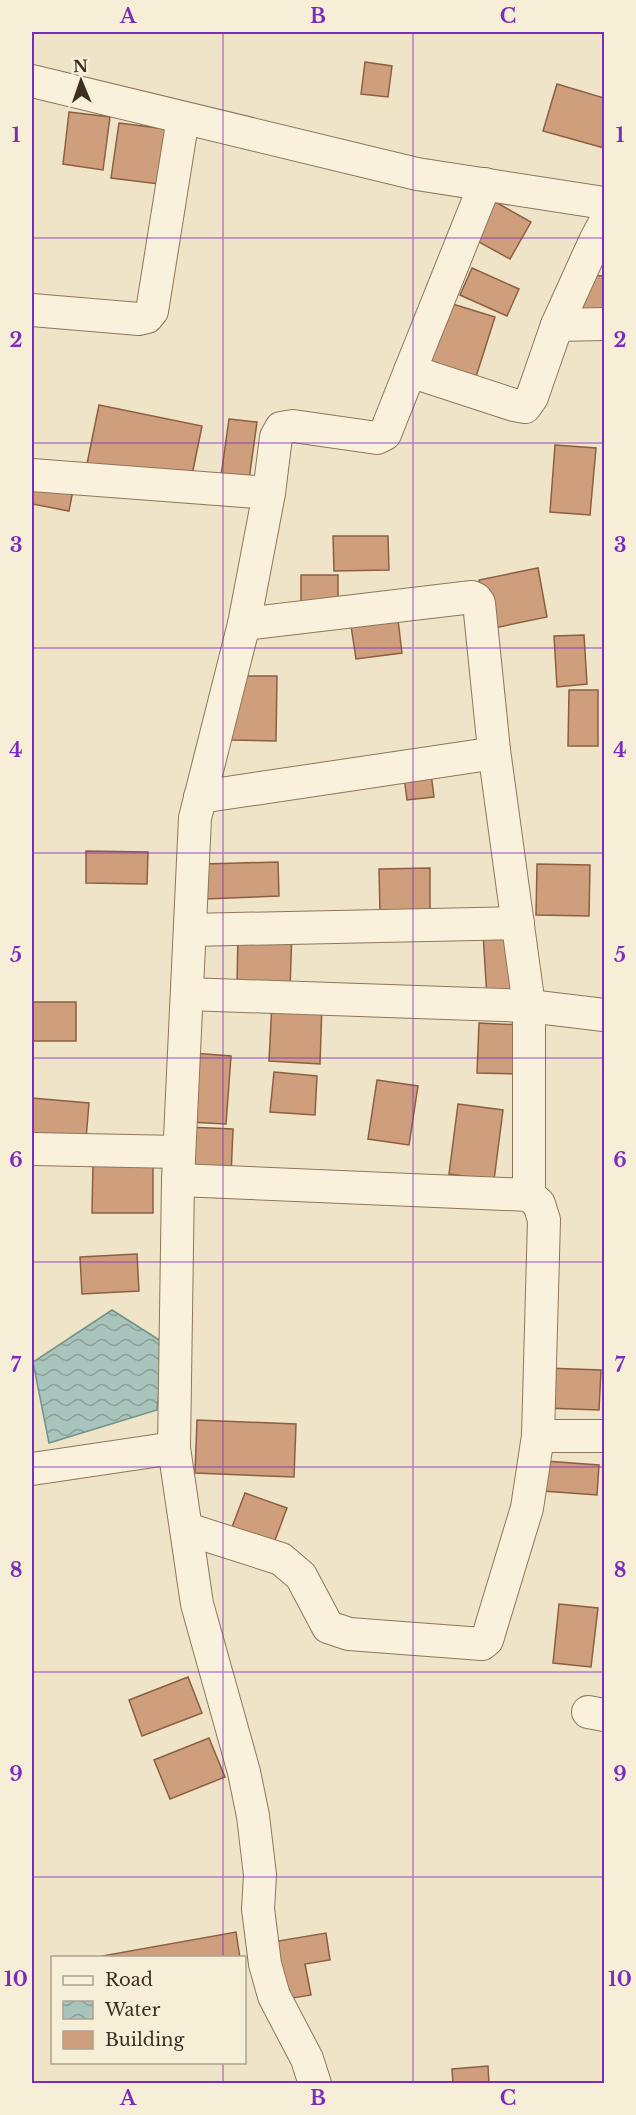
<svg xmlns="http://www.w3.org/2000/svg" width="636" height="2115" viewBox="0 0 636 2115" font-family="'Libre Baskerville',serif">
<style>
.water{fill:url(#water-waves);stroke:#6f938a;stroke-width:1.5}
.building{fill:#cf9f7d;stroke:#8d5f41;stroke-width:1.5}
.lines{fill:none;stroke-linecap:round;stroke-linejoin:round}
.minor-casing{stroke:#8d765c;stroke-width:34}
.minor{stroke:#faf1dc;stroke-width:32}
.grid{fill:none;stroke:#7b2cbf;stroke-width:1.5;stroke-opacity:0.55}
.neatline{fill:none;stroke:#7b2cbf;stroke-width:2}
.grid-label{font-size:20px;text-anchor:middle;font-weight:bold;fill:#7b2cbf}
</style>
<defs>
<pattern id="water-waves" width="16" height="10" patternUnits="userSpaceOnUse" patternTransform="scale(1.5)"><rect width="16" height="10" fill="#a9c4bc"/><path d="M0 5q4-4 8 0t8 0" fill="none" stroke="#8ba098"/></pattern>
</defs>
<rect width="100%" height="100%" fill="#f0e4c8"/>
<polygon class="water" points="112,1310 164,1343 157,1410 49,1443 33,1362"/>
<g class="building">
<polygon points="365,62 392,66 388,97 361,94"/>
<polygon points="557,84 604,98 604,148 543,131"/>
<polygon points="69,112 110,117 103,170 63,164"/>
<polygon points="119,123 174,130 167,185 111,178"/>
<polygon points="490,199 531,222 510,259 468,236"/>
<polygon points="472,268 519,289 507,316 460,295"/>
<polygon points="585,275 604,276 604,315 582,314"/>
<polygon points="446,302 495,317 473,386 424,371"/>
<polygon points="99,405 202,426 190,485 87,464"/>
<polygon points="229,419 257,422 248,487 220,483"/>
<polygon points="555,445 596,448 590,515 550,512"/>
<polygon points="32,478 74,485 69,511 32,504"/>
<polygon points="333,536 388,536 389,570 334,571"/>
<polygon points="538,568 547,617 489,629 479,580"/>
<polygon points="301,575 338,575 338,609 301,608"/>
<polygon points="398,620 402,653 356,659 351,626"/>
<polygon points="584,635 587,684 557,687 554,636"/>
<polygon points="232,676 277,676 276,741 231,740"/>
<polygon points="569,690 598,690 598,746 568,746"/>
<polygon points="431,773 434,797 407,800 404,776"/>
<polygon points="86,851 148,852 147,884 86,883"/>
<polygon points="278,862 279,896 205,899 204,864"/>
<polygon points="537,864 590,865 589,916 536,915"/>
<polygon points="430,868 430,912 380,912 379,869"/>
<polygon points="238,930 292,931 290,989 237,988"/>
<polygon points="513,933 517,996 487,998 483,934"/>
<rect x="32" y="1002" width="44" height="39"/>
<polygon points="272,1003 322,1005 320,1064 269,1061"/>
<polygon points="479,1023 524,1025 523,1074 477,1073"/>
<polygon points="193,1053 231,1056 226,1124 189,1122"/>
<polygon points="274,1072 317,1076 315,1115 270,1112"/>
<polygon points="377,1080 418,1086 409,1145 368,1139"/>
<polygon points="32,1098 89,1103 86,1139 32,1135"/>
<polygon points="458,1104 503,1110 494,1180 449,1174"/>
<polygon points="187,1127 233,1129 231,1176 185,1174"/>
<polygon points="93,1162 153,1163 153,1213 92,1213"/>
<polygon points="137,1254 139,1291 82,1294 80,1257"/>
<polygon points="545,1368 601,1370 599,1410 544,1408"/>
<polygon points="197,1420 296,1424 294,1477 195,1473"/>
<polygon points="545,1461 599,1465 597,1495 543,1491"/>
<polygon points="245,1493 287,1508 271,1551 229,1535"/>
<polygon points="559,1604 598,1608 591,1667 553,1663"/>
<polygon points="188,1677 202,1713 142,1736 129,1700"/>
<polygon points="209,1738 225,1777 170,1799 154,1760"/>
<polygon points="236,1932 240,1958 103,1958 102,1956"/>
<polygon points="326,1933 330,1960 305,1964 311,1995 281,2000 272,1942"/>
<polygon points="488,2066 489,2084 453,2084 452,2069"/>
</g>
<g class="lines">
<defs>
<g id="minor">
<polyline points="32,81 417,174 604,203"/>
<polyline points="604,224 595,241 557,325 604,324"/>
<polyline points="32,310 139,319 147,317 152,311 183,118"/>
<polyline points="410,371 485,184"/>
<polyline points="32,475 269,493 244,624 195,818 178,1180 174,1448"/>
<polyline points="269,493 276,437 281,428 293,426 377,438 385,434 410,371 514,405 525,407 532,397 557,325"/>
<polyline points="494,750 529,1006 529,1195"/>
<polyline points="200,797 489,754 494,750 479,603 476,599 472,597 244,624"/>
<polyline points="190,930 518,923"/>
<polyline points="187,994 529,1006 604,1015"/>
<polyline points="32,1149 179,1152"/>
<polyline points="178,1180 529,1195 539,1204 544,1220 538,1436 604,1436"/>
<polyline points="32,1469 174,1448 197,1604 244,1772 253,1816 260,1875 258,1909 265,1964 274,1996 307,2059 315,2084"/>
<polyline points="187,1529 281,1559 301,1576 328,1627 349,1634 482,1644 487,1640 527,1508 538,1436"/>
<polyline points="588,1712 604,1715"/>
</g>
</defs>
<use href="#minor" class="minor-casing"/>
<use href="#minor" class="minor"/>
</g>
<path class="grid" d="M 223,32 L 223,1958M 413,32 L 413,2084M 32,238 L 604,238M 32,443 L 604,443M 32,648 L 604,648M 32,853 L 604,853M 32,1058 L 604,1058M 32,1262 L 604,1262M 32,1467 L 604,1467M 32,1672 L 604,1672M 32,1877 L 604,1877M 223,2062 L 223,2084"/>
<rect width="636" height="2115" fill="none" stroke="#f7eed8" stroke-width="66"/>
<rect x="51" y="1956" width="195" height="108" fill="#f7eed8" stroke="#ada18e" stroke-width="1.5"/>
<rect x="63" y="1976" width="30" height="9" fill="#faf1dc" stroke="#ada18e" stroke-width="1.5"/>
<text x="105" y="1986" font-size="18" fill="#3d2e20">Road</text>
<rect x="63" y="2001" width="30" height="18" fill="url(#water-waves)" stroke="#ada18e" stroke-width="1.5"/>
<text x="105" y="2016" font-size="18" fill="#3d2e20">Water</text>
<rect x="63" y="2031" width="30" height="18" fill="#cf9f7d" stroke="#ada18e" stroke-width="1.5"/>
<text x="105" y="2046" font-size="18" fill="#3d2e20">Building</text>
<g transform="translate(81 81) rotate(358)" stroke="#f7eed8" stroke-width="4.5" paint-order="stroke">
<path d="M0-4.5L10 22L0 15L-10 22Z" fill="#3d2e20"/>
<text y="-9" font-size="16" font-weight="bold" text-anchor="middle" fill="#3d2e20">N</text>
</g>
<rect x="33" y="33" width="570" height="2049" class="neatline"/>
<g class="grid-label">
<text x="128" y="23">A</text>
<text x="318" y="23">B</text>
<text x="508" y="23">C</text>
<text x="16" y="142">1</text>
<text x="620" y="142">1</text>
<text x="16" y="347">2</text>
<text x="620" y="347">2</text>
<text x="16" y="552">3</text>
<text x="620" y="552">3</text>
<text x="16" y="757">4</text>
<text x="620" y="757">4</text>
<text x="16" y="962">5</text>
<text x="620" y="962">5</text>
<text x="16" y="1167">6</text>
<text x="620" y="1167">6</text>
<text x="16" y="1372">7</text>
<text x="620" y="1372">7</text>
<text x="16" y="1577">8</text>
<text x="620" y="1577">8</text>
<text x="16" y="1781">9</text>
<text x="620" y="1781">9</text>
<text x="16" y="1986">10</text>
<text x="620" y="1986">10</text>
<text x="128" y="2105">A</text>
<text x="318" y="2105">B</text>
<text x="508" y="2105">C</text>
</g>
</svg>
